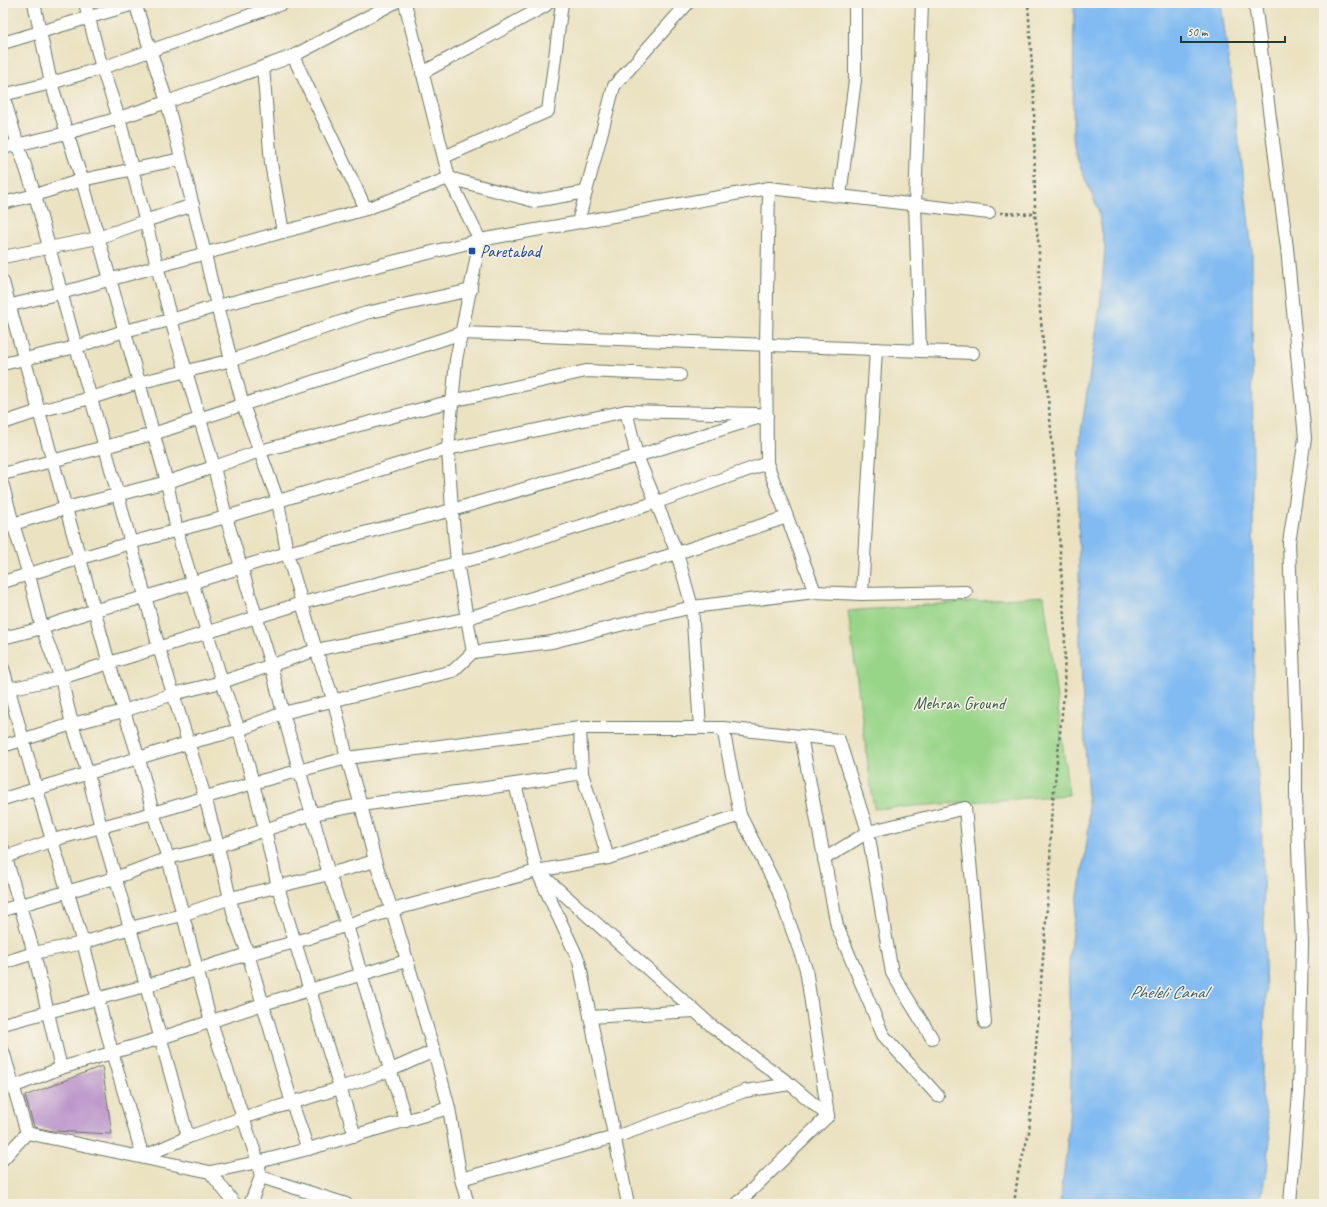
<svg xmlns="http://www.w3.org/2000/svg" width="1327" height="1207" viewBox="0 0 1327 1207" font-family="Caveat,sans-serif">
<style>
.green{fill:#99d589;stroke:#5c895e}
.water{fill:#81bbf2;stroke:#507c93}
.building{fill:#ba94ca}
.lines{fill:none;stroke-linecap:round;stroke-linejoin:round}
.street-casing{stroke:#667765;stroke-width:14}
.path{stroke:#667765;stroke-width:2.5;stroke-dasharray:3 3;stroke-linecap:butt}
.street{stroke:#fff;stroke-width:12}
.transit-dot{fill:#1a4fb4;stroke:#f7f3e8;stroke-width:1.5}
.labels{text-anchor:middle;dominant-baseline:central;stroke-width:3;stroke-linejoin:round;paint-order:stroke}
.transit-label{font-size:17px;fill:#164399;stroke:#f7f3e8;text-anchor:start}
.park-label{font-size:17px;fill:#375b45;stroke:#f7f3e8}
.water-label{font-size:18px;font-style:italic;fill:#385c64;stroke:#f7f3e8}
</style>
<rect width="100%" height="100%" fill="#f7f3e8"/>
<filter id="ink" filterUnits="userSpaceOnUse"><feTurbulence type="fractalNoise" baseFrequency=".025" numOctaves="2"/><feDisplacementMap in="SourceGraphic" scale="8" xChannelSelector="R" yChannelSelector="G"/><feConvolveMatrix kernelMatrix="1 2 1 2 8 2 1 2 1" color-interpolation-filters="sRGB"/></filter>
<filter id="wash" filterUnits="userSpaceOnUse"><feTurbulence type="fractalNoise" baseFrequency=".012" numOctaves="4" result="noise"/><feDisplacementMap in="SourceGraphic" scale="16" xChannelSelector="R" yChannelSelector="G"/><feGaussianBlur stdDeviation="0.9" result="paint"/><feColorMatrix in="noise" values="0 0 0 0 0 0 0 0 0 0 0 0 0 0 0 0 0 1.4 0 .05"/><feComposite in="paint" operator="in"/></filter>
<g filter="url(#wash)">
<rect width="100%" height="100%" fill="#ebe2c1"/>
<polygon class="green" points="1044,596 1069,795 874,809 848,611"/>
<path class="water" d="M 1074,3 L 1221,3 L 1242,164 L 1252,251 L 1254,733 L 1261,807 L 1266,994 L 1261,1091 L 1268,1123 L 1270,1139 L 1267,1171 L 1259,1204 L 1060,1204 C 1066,1159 1071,1113 1071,1068 C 1072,1029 1066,989 1070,950 C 1074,908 1085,866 1089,824 L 1080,643 L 1078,481 L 1081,432 L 1101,299 L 1105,248 L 1098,209 L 1081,169 L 1075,152 L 1073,137 Z"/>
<g id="blocks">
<polygon class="building" points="102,1066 112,1134 53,1131 34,1127 25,1096"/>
</g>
</g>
<g filter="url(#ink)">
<use href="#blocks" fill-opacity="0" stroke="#667765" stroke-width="1"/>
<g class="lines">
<defs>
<g id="street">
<polyline points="34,3 51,83 82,180 110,279 167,482 177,531 222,682 239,730 265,829 278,887 355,1136"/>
<polyline points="85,3 102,68 119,118 171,320 214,467 226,517 271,665 283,713 329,874 347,925 361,974 406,1121"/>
<polyline points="135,3 167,102 205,254 217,306 243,405 278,501 287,553 316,650 334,701 347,758 361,805 375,861 392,910 434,1051 449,1108 461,1179 468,1204"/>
<polyline points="405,3 449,178 480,240 456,360 448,449 452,510 457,562 473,652"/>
<polyline points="1255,3 1287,248 1305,438 1289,543 1296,732 1296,798 1302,943 1299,1092 1290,1204"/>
<polyline points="3,43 137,3"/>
<polyline points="293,56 366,209"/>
<polyline points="263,67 271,163 283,232"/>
<polyline points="422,73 545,6 548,3"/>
<polyline points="3,95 18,145 35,195 76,347 105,447 159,648 205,797 218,846 234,916 248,954 292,1103 308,1149 258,1162 210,1172 27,1133 3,1159"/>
<polyline points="3,95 51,83 102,68 284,3"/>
<polyline points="3,148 67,133 119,118 167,102 293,56 394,3"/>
<polyline points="444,157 548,111 562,3"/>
<polyline points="769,188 989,213"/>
<polyline points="840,196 855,80 855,3"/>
<polyline points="3,203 35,195 82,180 181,159"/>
<polyline points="578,222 614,86 688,3"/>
<polyline points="3,257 98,238 145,221 193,205"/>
<polyline points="3,282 109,663 139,759 153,813 168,858 211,1022 258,1162 261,1177 250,1204"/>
<polyline points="3,307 61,293 366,209 449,178 534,201 586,192"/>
<polyline points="920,351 915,205 922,3"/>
<polyline points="3,364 76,347 124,331 171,320 217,306 480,240 769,188 766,344 767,463 815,592"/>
<polyline points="626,411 637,456 677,553 692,607 700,728"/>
<polyline points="3,423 39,411 91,398 138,383 232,360 366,313 471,290"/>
<polyline points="3,474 153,434 462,333 973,353"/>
<polyline points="3,486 13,524 29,575 42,628 61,678 72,724 88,774 101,828 130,928 188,1137"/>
<polyline points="3,527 66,508 167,482 214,467 260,451 452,401 586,371 680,375"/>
<polyline points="3,582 130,543 226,517 448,449 626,411 758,414"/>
<polyline points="862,594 876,349"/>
<polyline points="3,638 42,628 95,610 146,597 287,553 452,510 637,456 767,415"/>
<polyline points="3,668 37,790 83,943 112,1052 143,1157 188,1137 242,1118 340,1088 391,1070 434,1051"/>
<polyline points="3,690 61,678 302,603 495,553 657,502 767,463"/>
<polyline points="723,728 740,815 777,888 806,969 828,1116"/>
<polyline points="801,736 837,926 883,1035 938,1096"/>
<polyline points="3,746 72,724 124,711 173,694 222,682 316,650 468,618 677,553 787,517"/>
<polyline points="582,773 608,858"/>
<polyline points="515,784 537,871 579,961 628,1204"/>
<polyline points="3,799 188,743 239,730 283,713 453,671 473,652 552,642 692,607 815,592 862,594 966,592"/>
<polyline points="3,848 34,953 61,1068"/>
<polyline points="3,858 53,840 153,813 253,783 347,758 580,728 723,728 839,740 868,832 824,859"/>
<polyline points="542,875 713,1027 790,1084"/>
<polyline points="3,910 115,878 168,858 218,846 312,814 361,805 515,784 582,773 580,728"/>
<polyline points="3,963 34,953 83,943 130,928 182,915 231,898 329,874 375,861"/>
<polyline points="590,1017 694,1011"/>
<polyline points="3,1024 145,986 248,954 296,942 392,910 537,871 608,858 740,815"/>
<polyline points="932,1038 892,973 868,832 965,808 985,1023"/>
<polyline points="3,1051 27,1133"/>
<polyline points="3,1084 13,1087 61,1068 161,1038 263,1004 406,961"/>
<polyline points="308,1149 449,1108"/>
<polyline points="210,1172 235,1204"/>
<polyline points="261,1177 346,1204"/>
<polyline points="461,1179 615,1137 745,1091 790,1084 828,1116"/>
<polyline points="737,1204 828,1116"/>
</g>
</defs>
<use href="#street" class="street-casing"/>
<g class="path">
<polyline points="1000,213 1035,214 1034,99 1028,3"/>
<polyline points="1014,1204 1018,1174 1029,1133 1050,871 1051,819 1064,694 1065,634 1056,484 1039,299 1039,248 1035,214"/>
</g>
<use href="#street" class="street"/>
</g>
</g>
<rect class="transit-dot" x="468" y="247" width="8" height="8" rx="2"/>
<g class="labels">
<g class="transit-label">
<text x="480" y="251">Paretabad</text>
</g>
<g class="park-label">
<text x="959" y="703">Mehran Ground</text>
</g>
<g class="water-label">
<text x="1168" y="992">Pheleli Canal</text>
</g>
</g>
<rect width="1327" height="1207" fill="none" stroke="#f7f3e8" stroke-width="16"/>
<path d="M1181 36v6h104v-6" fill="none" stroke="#1f3d34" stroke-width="2"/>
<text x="1187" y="36" font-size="12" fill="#1f3d34" stroke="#f7f3e8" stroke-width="3" paint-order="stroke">50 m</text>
</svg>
